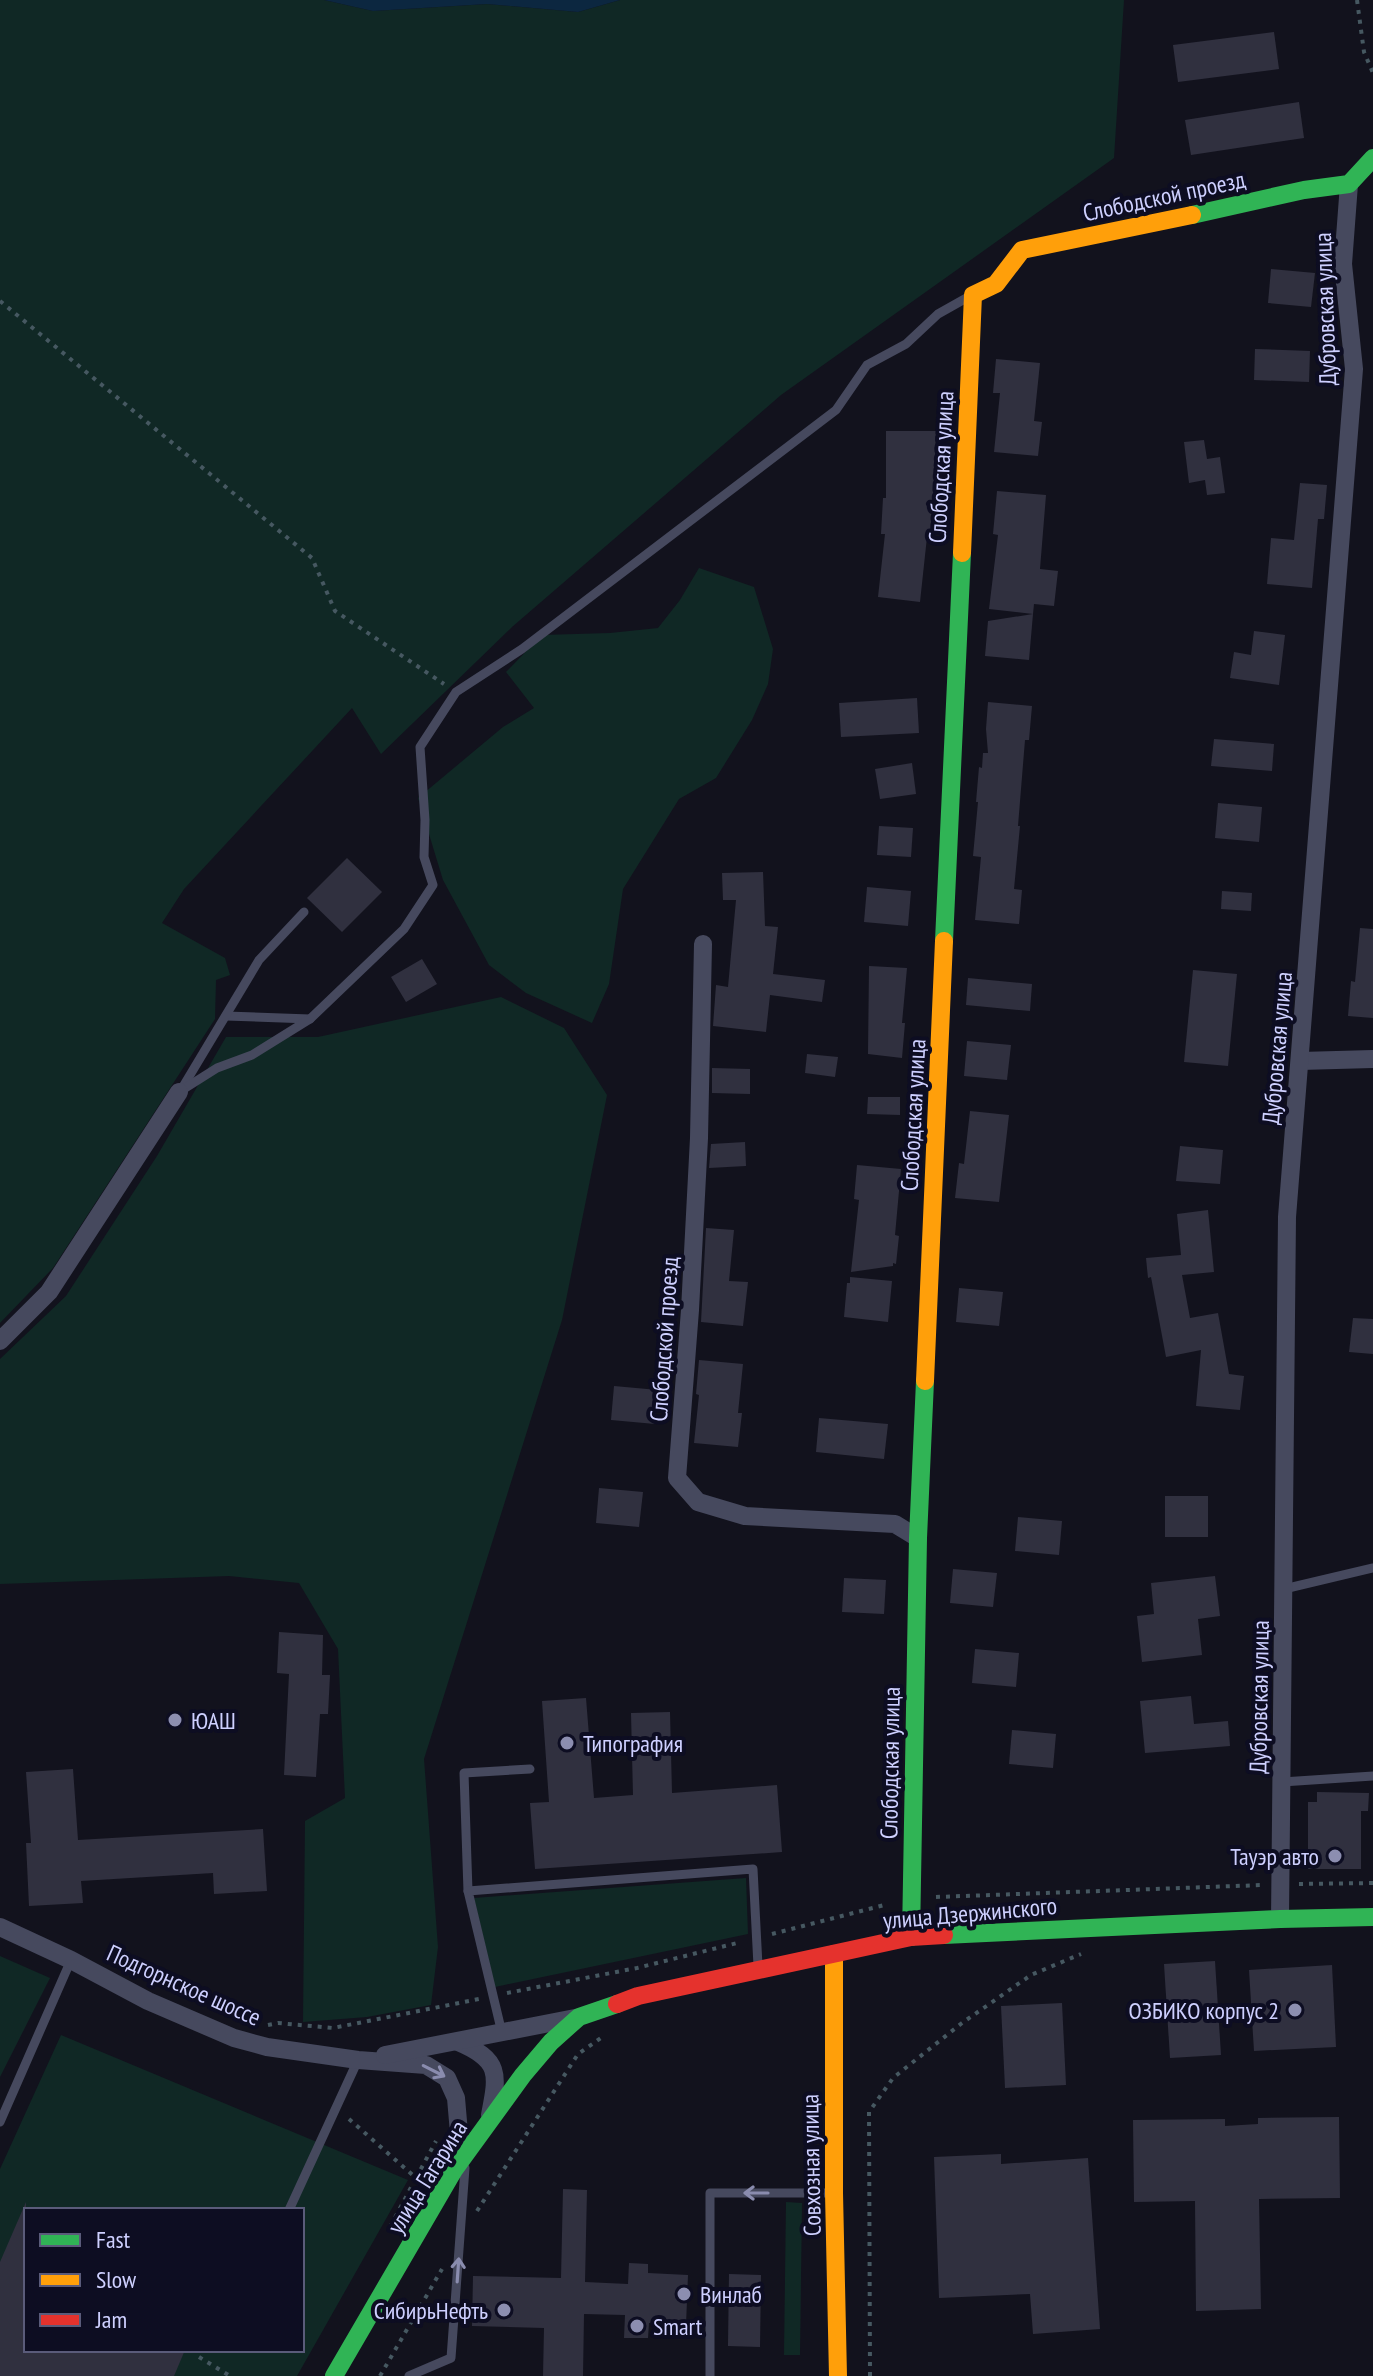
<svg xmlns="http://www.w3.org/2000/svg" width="1373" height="2376" viewBox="0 0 1373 2376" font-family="'PT Sans Narrow',sans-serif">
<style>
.green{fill:#102825;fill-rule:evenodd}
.water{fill:#0c2740}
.building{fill:#30303f}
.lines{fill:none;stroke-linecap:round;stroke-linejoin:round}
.path{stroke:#465861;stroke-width:4;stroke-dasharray:4 6;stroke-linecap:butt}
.lane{stroke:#46495e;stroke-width:9}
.street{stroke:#46495e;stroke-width:18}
.fast{stroke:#30b455;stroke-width:18}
.slow{stroke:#ff9f0a;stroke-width:18}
.jam{stroke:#e5322d;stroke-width:18}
.oneway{stroke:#8a8cae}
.poi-dot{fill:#8c8eb0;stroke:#0d0d22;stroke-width:3}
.labels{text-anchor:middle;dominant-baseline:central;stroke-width:8;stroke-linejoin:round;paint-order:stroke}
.street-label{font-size:24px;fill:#ced0ff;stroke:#0d0d22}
.poi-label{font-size:24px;fill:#ced0ff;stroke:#0d0d22;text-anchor:start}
</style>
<rect width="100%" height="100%" fill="#12121d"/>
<g class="green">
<polygon points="0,0 324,0 373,11 487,4 578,12 620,0 1124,0 1114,158 781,395 512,627 381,754 352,708 184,889 162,923 225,958 230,975 216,980 215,1019 53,1268 0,1323"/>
<polygon points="699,568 754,587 773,649 768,684 752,720 716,778 679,799 623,889 609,984 592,1023 526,993 489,965 443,880 418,798 503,727 534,708 506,672 542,635 610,633 658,628 680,600"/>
<polygon points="501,997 564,1028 607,1095 562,1320 424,1759 438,1947 431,2005 367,2017 303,2022 305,1821 345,1798 338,1649 299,1583 229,1576 0,1584 0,1359 66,1296 157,1156 226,1037 318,1037"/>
<polygon points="746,1878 748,1934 495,1987 474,1898"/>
<polygon points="0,1956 50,1978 0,2077"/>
<path d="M 61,2035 L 408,2180 L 297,2376 L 0,2376 L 0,2169 ZM 26,2210 L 302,2210 L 302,2350 L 26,2350 Z"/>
<polygon points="786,2202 802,2203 800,2355 784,2355"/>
</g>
<polygon class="water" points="324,0 620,0 578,12 487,4 373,11"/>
<g class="building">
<polygon points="1274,32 1279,69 1178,82 1173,45"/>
<polygon points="1299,102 1304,138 1191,155 1185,120"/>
<polygon points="1271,269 1315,273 1311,307 1268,303"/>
<polygon points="1255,349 1310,351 1309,382 1254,380"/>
<polygon points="996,359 1040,363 1034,421 1042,422 1038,456 994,452 1000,393 993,393"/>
<polygon points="886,431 936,431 932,537 927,537 920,602 878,597 885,534 881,534 883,498 886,498"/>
<polygon points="1204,440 1207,459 1220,457 1225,493 1207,495 1205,480 1189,483 1184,442"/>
<polygon points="1300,483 1327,485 1324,519 1318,519 1312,588 1267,584 1271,538 1294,540"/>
<polygon points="997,491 1046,495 1040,569 1058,571 1054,606 1034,604 1033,614 989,609 998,535 993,534"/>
<polygon points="1033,614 1029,660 985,656 988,621"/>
<polygon points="1254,631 1285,635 1279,685 1230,678 1234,652 1251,655"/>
<polygon points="917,698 919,733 841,737 839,703"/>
<polygon points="988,702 1032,706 1029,740 1025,740 1018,826 1020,826 1014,889 1022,890 1019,924 975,920 981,857 973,856 978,802 976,802 979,767 982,768 983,753 988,753 986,729"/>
<polygon points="1214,739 1274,744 1272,771 1211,766"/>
<polygon points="912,763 916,794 880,799 875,769"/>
<polygon points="1218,803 1262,807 1259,842 1215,838"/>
<polygon points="879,826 913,828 911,857 877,855"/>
<polygon points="347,858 382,892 342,932 307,898"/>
<polygon points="763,872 765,926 778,927 773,974 825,980 822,1002 770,995 766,1032 713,1026 716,985 728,987 736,900 723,900 722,873"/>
<polygon points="867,887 911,891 908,926 864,922"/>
<polygon points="1222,891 1252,893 1251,911 1221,909"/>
<polygon points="1360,928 1373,929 1373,1018 1348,1016 1351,981 1355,982"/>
<polygon points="422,959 437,984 406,1002 391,977"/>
<polygon points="869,966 907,968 902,1023 905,1023 902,1058 868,1054"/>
<polygon points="1193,970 1237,974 1228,1066 1184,1062"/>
<polygon points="968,978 1032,984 1030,1011 966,1005"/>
<polygon points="967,1041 1011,1045 1007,1080 964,1076"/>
<polygon points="807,1054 838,1057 835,1077 805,1073"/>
<polygon points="712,1068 750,1069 750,1094 712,1093"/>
<polygon points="868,1097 900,1097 900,1115 867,1114"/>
<polygon points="970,1111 1009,1115 999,1202 955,1198 959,1163 964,1164"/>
<polygon points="745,1142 746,1166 709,1168 711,1144"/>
<polygon points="1180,1146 1223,1150 1220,1184 1176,1181"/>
<polygon points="857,1165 901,1169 895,1235 899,1236 896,1264 893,1263 893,1266 851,1272 859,1200 854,1199"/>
<polygon points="1208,1210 1214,1272 1182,1275 1190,1318 1218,1313 1229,1374 1244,1376 1240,1410 1196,1406 1201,1350 1166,1357 1151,1277 1148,1278 1146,1258 1181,1255 1177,1214"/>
<polygon points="706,1228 734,1230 729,1281 748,1282 743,1326 701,1322"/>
<polygon points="850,1277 892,1281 888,1322 844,1317 847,1283 850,1283"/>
<polygon points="959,1288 1003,1292 999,1326 956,1322"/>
<polygon points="1353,1318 1373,1319 1373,1354 1349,1352"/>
<polygon points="699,1360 743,1364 738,1413 742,1413 738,1447 694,1443 699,1395 696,1394"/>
<polygon points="614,1386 658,1390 655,1424 611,1420"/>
<polygon points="819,1418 888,1424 884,1459 816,1452"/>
<polygon points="599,1488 643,1492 639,1527 596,1523"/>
<rect x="1165" y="1496" width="43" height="41"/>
<polygon points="1018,1517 1062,1521 1059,1555 1015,1551"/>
<polygon points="953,1569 997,1573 993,1607 950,1603"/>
<polygon points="1215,1576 1220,1616 1198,1619 1202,1655 1142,1662 1137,1616 1154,1614 1151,1583"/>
<polygon points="844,1578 886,1580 884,1614 842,1612"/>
<polygon points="279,1632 323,1635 322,1675 330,1675 328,1714 320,1714 316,1777 284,1775 289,1674 277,1673"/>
<polygon points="975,1649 1019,1653 1016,1687 972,1683"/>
<polygon points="1191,1696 1194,1724 1228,1721 1230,1746 1145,1753 1140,1701"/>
<polygon points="586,1698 594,1798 633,1795 631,1713 670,1712 672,1793 777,1785 782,1852 535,1869 530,1803 549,1802 542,1701"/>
<polygon points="1012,1730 1056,1734 1053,1768 1009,1764"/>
<polygon points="73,1769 78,1840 263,1829 267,1891 214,1894 213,1873 81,1881 83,1903 29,1906 26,1843 31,1843 26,1772"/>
<polygon points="1317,1792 1369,1793 1368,1811 1361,1811 1361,1869 1308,1869 1308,1802 1317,1802"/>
<polygon points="1215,1961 1221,2055 1170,2058 1164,1964"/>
<polygon points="1332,1965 1336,2047 1254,2051 1249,1970"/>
<polygon points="1062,2003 1066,2085 1005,2088 1001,2006"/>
<polygon points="1339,2117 1340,2198 1259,2199 1261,2309 1196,2311 1195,2201 1134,2202 1133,2120 1225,2119 1225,2126 1258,2124 1258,2118"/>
<polygon points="1001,2154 1001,2164 1088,2158 1100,2329 1033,2334 1030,2294 939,2298 934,2157"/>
<polygon points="563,2189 587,2190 585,2282 628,2284 629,2263 648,2264 648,2273 688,2275 686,2325 649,2323 648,2338 624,2338 625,2315 584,2314 583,2376 543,2376 544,2328 472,2326 473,2276 561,2278"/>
<polygon points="26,2202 26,2350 185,2350 174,2376 0,2376 0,2262"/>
<polygon points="729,2274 761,2275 760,2347 728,2346"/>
</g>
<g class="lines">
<g class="path">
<polyline points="1357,0 1364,52 1373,73"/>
<polyline points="0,301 312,558 335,611 444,684"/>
<polyline points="1299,1884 1373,1883"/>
<polyline points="936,1897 1263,1885"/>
<polyline points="772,1934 888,1904"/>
<polyline points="507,1993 637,1968 741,1942"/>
<polyline points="268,2025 278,2023 333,2028 479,1999"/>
<polyline points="349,2119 416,2178 389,2229"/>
<polyline points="416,2178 436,2141"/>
<polyline points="477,2211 578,2054 605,2035"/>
<polyline points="199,2357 230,2376"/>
<polyline points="380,2376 442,2269"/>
<polyline points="870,2376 869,2112 893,2078 962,2023 1031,1975 1081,1954"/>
</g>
<g class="lane">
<polyline points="226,1016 310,1019"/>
<polyline points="181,1090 259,960 304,912"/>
<polyline points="179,1092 217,1068 252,1055 310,1019 404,929 433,885 424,857 425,820 420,747 456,692 522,649 836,410 867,365 906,344 938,314 970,296"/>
<polyline points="1284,1589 1373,1568"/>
<polyline points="1282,1782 1373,1776"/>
<polyline points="468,1891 464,1773 530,1769"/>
<polyline points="502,2033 468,1891 753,1869 758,1966"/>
<polyline points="0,2122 71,1960"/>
<polyline points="289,2210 358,2060"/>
<polyline points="409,2376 451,2358 465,2168"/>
<polyline points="710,2376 710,2193 831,2193"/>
</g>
<g class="street">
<polyline points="703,944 699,1138 690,1310 677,1478 698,1502 745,1516 895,1524 918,1538"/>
<polyline points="1300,1061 1373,1059"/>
<polyline points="0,1341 49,1292 179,1092"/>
<polyline points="1280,1919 1287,1217 1354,369 1343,264 1349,184"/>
<polyline points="0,1927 71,1960 148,2001 234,2038 267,2047 358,2060 426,2065 447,2078 456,2098 459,2133 454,2166"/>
<path d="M 458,2042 C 501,2060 498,2074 490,2115"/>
<polyline points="385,2055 575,2018"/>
</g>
<g class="fast">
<polyline points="1192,215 1304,190 1349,184 1373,158"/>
<polyline points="944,941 962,553"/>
<polyline points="944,1935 1280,1919 1373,1917"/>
<polyline points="911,1937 918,1538 925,1381"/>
<polyline points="334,2376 454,2170 523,2075 551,2042 579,2017 617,2004"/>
</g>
<g class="slow">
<polyline points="962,553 973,295 996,284 1022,250 1192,215"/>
<polyline points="925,1381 944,941"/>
<polyline points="834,1954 834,2193 838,2376"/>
</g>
<polyline class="jam" points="617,2004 638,1996 911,1937 944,1935"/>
</g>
<defs><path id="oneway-shaft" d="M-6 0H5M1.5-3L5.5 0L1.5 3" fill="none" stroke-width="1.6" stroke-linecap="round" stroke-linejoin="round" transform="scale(2)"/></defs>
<g class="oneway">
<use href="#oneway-shaft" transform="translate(434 2071) rotate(27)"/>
<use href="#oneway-shaft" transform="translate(756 2193) rotate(180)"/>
<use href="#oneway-shaft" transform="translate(458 2270) rotate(-86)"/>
</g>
<g class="poi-dot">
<circle cx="175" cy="1720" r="8"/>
<circle cx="567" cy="1743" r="8"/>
<circle cx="1335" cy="1856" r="8"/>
<circle cx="1295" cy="2010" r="8"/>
<circle cx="684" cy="2294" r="8"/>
<circle cx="504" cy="2310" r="8"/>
<circle cx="637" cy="2326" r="8"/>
</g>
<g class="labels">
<g class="street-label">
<text transform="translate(1164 196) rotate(-12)">Слободской проезд</text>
<text transform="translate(1325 309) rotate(-92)">Дубровская улица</text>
<text transform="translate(941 467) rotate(-87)">Слободская улица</text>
<text transform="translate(1277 1048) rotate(-85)">Дубровская улица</text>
<text transform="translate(913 1115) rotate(-87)">Слободская улица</text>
<text transform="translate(664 1339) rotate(-86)">Слободской проезд</text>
<text transform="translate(1259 1697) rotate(-89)">Дубровская улица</text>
<text transform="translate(890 1763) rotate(-89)">Слободская улица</text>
<text transform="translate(970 1913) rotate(-5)">улица Дзержинского</text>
<text transform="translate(184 1985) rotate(24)">Подгорнское шоссе</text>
<text transform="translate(811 2165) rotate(-91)">Совхозная улица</text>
<text transform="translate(427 2177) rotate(-58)">улица Гагарина</text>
</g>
<g class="poi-label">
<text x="191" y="1720">ЮАШ</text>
<text x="583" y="1743">Типография</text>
<text x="1319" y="1856" text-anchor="end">Тауэр авто</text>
<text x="1279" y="2010" text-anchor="end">ОЗБИКО корпус 2</text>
<text x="700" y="2294">Винлаб</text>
<text x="488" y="2310" text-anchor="end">СибирьНефть</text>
<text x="653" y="2326">Smart</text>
</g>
</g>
<rect x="24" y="2208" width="280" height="144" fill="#0d0d22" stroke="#5a5b7a" stroke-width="2"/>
<rect x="40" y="2234" width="40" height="12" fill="#30b455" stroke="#5a5b7a" stroke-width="2"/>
<text x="96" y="2248" font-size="24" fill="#ced0ff">Fast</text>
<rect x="40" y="2274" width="40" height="12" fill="#ff9f0a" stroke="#5a5b7a" stroke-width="2"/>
<text x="96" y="2288" font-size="24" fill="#ced0ff">Slow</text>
<rect x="40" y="2314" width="40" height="12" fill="#e5322d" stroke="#5a5b7a" stroke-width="2"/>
<text x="96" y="2328" font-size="24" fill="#ced0ff">Jam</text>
</svg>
